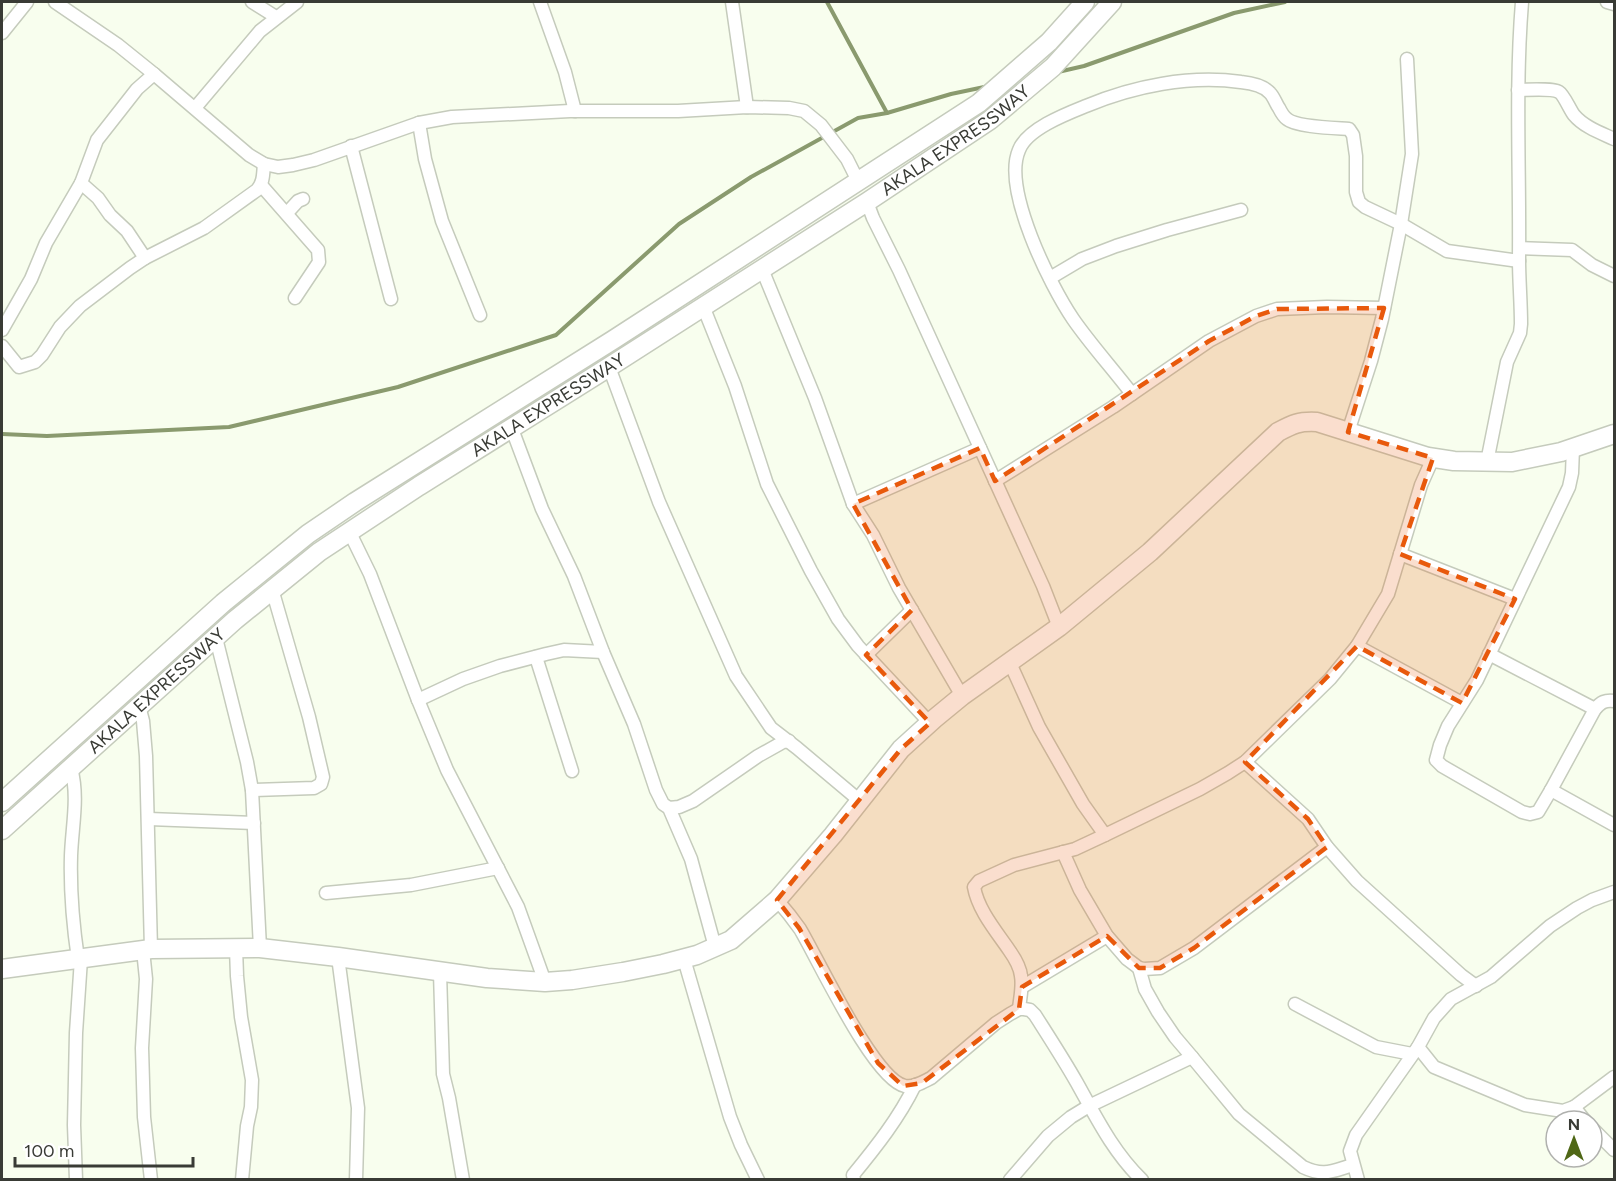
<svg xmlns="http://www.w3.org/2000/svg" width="1616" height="1181" viewBox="0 0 1616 1181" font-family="Figtree,sans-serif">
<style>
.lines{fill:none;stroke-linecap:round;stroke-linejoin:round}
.stream{stroke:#8a9a6e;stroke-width:4}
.minor-casing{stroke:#c5cbbc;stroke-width:15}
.primary-casing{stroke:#c5cbbc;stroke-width:21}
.minor{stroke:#fff;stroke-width:12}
.primary{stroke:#fff;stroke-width:18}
.marked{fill:#e8590c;fill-opacity:0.2;stroke:#e8590c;stroke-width:4.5;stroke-dasharray:12 8;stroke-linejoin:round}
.labels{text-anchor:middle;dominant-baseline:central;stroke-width:4.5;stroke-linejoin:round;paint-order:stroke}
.street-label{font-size:18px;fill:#393b35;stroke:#fff}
</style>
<rect width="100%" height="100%" fill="#f8feee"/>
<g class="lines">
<g class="stream">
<polyline points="827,2 887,113"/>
<polyline points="1058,72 1084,66 1234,13 1285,2"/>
<polyline points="2,434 47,436 229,427 398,387 556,335 679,224 751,177 858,118 887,113 951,94 989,86"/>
</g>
<defs>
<g id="minor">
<polyline points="55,2 118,45 154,74 249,155 264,164 278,167 293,165 314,160 419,123 452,117 570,111 678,111 747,107 789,108 804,111 821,125 847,159 858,181"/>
<polyline points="252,2 276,17"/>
<polyline points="540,2 565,72 575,111"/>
<polyline points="732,2 747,107"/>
<polyline points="1607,2 1614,4"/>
<polyline points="2,33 27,2"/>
<path d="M 1518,90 C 1527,90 1552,88 1559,92 C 1564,95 1570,110 1574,115 C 1584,127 1601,133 1614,139"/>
<polyline points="195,108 260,31 297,2"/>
<polyline points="419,123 425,159 442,221 480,315"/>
<polyline points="351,146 391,299"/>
<polyline points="81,183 98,198 110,215 127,231 145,258"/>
<polyline points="261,185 318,250 319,262 295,298"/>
<polyline points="867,202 873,218 899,270 1043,586 1059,627"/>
<polyline points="287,213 298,201 303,199"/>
<polyline points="1520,248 1572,250 1592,265 1614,276"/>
<polyline points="762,269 815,398 853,504 873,535 899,588 962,696"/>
<polyline points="1050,278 1082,259 1116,246 1167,230 1241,210"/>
<polyline points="703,306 735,386 767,484 811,571 838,619 858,646 930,723"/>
<polyline points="2,330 31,279 46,243 81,183 97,140 137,89 154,74"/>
<path d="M 2,346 L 19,367 L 35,362 L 42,355 L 60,327 L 80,306 L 130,268 L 145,258 L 204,228 L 257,190 C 264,182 263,173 264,164"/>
<polyline points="609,367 659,502 736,676 771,728 797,748 860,801"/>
<path d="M 1132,394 C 1113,369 1091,345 1073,319 C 1050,285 1002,189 1019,150 C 1027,129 1066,114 1086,106 C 1134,86 1189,75 1241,82 C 1251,83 1263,85 1270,93 C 1274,97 1276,104 1279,108 C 1281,112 1284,117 1287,119 C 1296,127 1336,128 1349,129 L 1353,135 L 1356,156 L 1356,192 L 1359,202 L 1365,207 L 1401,224 L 1447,251 L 1519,261"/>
<polyline points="512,429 542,509 574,576 603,652 634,724 656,790 663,804 669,808 691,859 715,947"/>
<polyline points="1348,432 1371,361 1382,319 1401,224 1412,154 1407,59"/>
<path d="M 1573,448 L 1572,473 L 1569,487 L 1477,680 L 1448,726 L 1440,745 L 1436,760 L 1442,766 L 1522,812 L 1530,814 L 1538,812 L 1551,790 L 1595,709 C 1601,702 1605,700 1614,701"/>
<path d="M 1487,462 L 1507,362 L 1520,333 L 1521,324 C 1521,302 1519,281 1519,259 C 1520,173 1515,88 1522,2"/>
<polyline points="995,481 1113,407 1209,341 1256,316 1277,309 1327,307 1384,308"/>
<polyline points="853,504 980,448"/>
<polyline points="349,531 370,574 418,700 447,770 518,907 545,982"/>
<polyline points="1400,554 1515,599"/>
<polyline points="216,638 247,762 252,790 260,948"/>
<polyline points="1357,646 1462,703"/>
<polyline points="1489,654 1595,709"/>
<polyline points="866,655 912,610"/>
<polyline points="536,657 572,771"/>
<polyline points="1010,663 1039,727 1083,804 1105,835"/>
<polyline points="418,700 463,679 500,666 546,654 564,650 603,652"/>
<polyline points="139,706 143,721 146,756 151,949"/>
<polyline points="1245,762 1308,819 1327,847 1357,881 1461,975 1476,986"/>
<path d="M 71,768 C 79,797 72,826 71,856 C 70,890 73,925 78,959"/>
<polyline points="252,790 314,788 321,784 323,777 309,717 272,589"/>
<polyline points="1551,790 1614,825"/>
<polyline points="669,808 679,807 693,801 758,756 783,742 789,741"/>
<polyline points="149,819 254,823"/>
<polyline points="1063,852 1080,890 1107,936 1127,959 1139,968 1144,969 1160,968 1194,948 1327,847"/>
<polyline points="326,893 411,885 498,868"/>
<path d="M 777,900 C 785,909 793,919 800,929 C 818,959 874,1080 905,1086 C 914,1088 923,1082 931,1078 L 996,1023 L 1010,1014 L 1019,1009 L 1024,1009 L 1030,1010 L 1035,1015 C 1049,1037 1064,1060 1077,1083 C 1096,1117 1113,1152 1142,1180"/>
<polyline points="236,948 237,976 241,1017 252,1080 251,1107 247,1126 242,1180"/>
<polyline points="143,950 146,979 142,1048 144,1117 151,1180"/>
<polyline points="338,957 358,1108 356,1180"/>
<polyline points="684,959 730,1117 741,1145 758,1180"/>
<path d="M 1139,968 L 1145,989 L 1158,1012 L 1175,1037 L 1192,1057 L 1239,1114 L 1303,1167 C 1324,1177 1332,1171 1353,1165"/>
<polyline points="440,972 443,1074 449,1098 463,1180"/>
<polyline points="1022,987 1107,936"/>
<polyline points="1295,1004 1376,1047 1412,1054"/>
<path d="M 1019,1009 C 1020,998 1023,986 1021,976 C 1020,966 1014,957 1009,950 C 996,931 978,910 974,887 L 979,881 L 1014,865 L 1075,849 L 1105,835 L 1200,789 L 1228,773 L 1245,762 L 1330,679 L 1357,646 L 1388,594 L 1421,485 L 1433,458"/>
<polyline points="1418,1047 1434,1067 1525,1105 1563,1111 1574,1107 1585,1121"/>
<polyline points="1574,1107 1614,1077"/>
<polyline points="1592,1128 1614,1150"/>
<polyline points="76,1180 74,1125 76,1033 81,959"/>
<path d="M 854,1180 L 853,1175 C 876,1147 899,1118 915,1085"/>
<polyline points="1010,1180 1048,1136 1071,1117 1089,1106 1192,1057"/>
<polyline points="1358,1180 1350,1151 1356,1135 1418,1047 1434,1018 1451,999 1491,977 1550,926 1577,908 1592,900 1614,892"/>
</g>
<g id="primary">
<polyline points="2,802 223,603 308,534 355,502 613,340 979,103 1049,42 1085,2"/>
<path id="s1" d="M 2,830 L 235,620 L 319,552 L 419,486 L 609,367 L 867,202 L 990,120 L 1053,67 L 1112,2"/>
<path d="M 2,969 L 151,949 L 260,948 L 338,957 L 487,978 L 545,982 L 572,980 L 623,972 L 663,964 L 697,955 L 731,940 L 777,900 L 833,835 L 901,749 L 934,719 L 962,696 L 1059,627 L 1150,552 L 1278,432 C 1293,424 1299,421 1317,422 L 1428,457 L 1454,461 L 1512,462 L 1561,452 L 1614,434"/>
</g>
</defs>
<use href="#minor" class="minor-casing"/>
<use href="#primary" class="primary-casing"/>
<use href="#minor" class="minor"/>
<use href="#primary" class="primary"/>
</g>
<path class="marked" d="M 1384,308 L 1348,432 L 1433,458 L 1400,554 L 1515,599 L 1462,703 L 1357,646 L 1245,762 L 1308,819 L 1327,847 L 1194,948 L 1160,968 L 1139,968 L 1107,936 L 1022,987 L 1019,1009 L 922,1083 L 903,1086 L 878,1063 L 799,928 L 777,900 L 901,749 L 930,723 L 866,655 L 912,610 L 853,504 L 980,448 L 995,481 L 1209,341 L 1256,316 L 1277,309 Z"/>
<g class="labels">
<g class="street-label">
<text stroke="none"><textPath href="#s1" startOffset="1180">AKALA EXPRESSWAY</textPath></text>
<text stroke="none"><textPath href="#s1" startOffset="694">AKALA EXPRESSWAY</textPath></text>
<text stroke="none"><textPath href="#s1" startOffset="208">AKALA EXPRESSWAY</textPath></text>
</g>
</g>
<rect width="1616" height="1181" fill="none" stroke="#393b35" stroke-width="6"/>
<g transform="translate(1574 1139)"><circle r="28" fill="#ffffff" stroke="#b0b1ae" stroke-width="1.5"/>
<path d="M0-4.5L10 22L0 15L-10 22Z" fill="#4f6716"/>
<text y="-9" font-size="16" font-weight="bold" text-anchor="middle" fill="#393b35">N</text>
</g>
<path d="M15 1157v9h178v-9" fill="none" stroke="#393b35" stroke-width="3"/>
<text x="24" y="1157" font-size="18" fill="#393b35" stroke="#ffffff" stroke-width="4.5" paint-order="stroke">100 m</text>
</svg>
